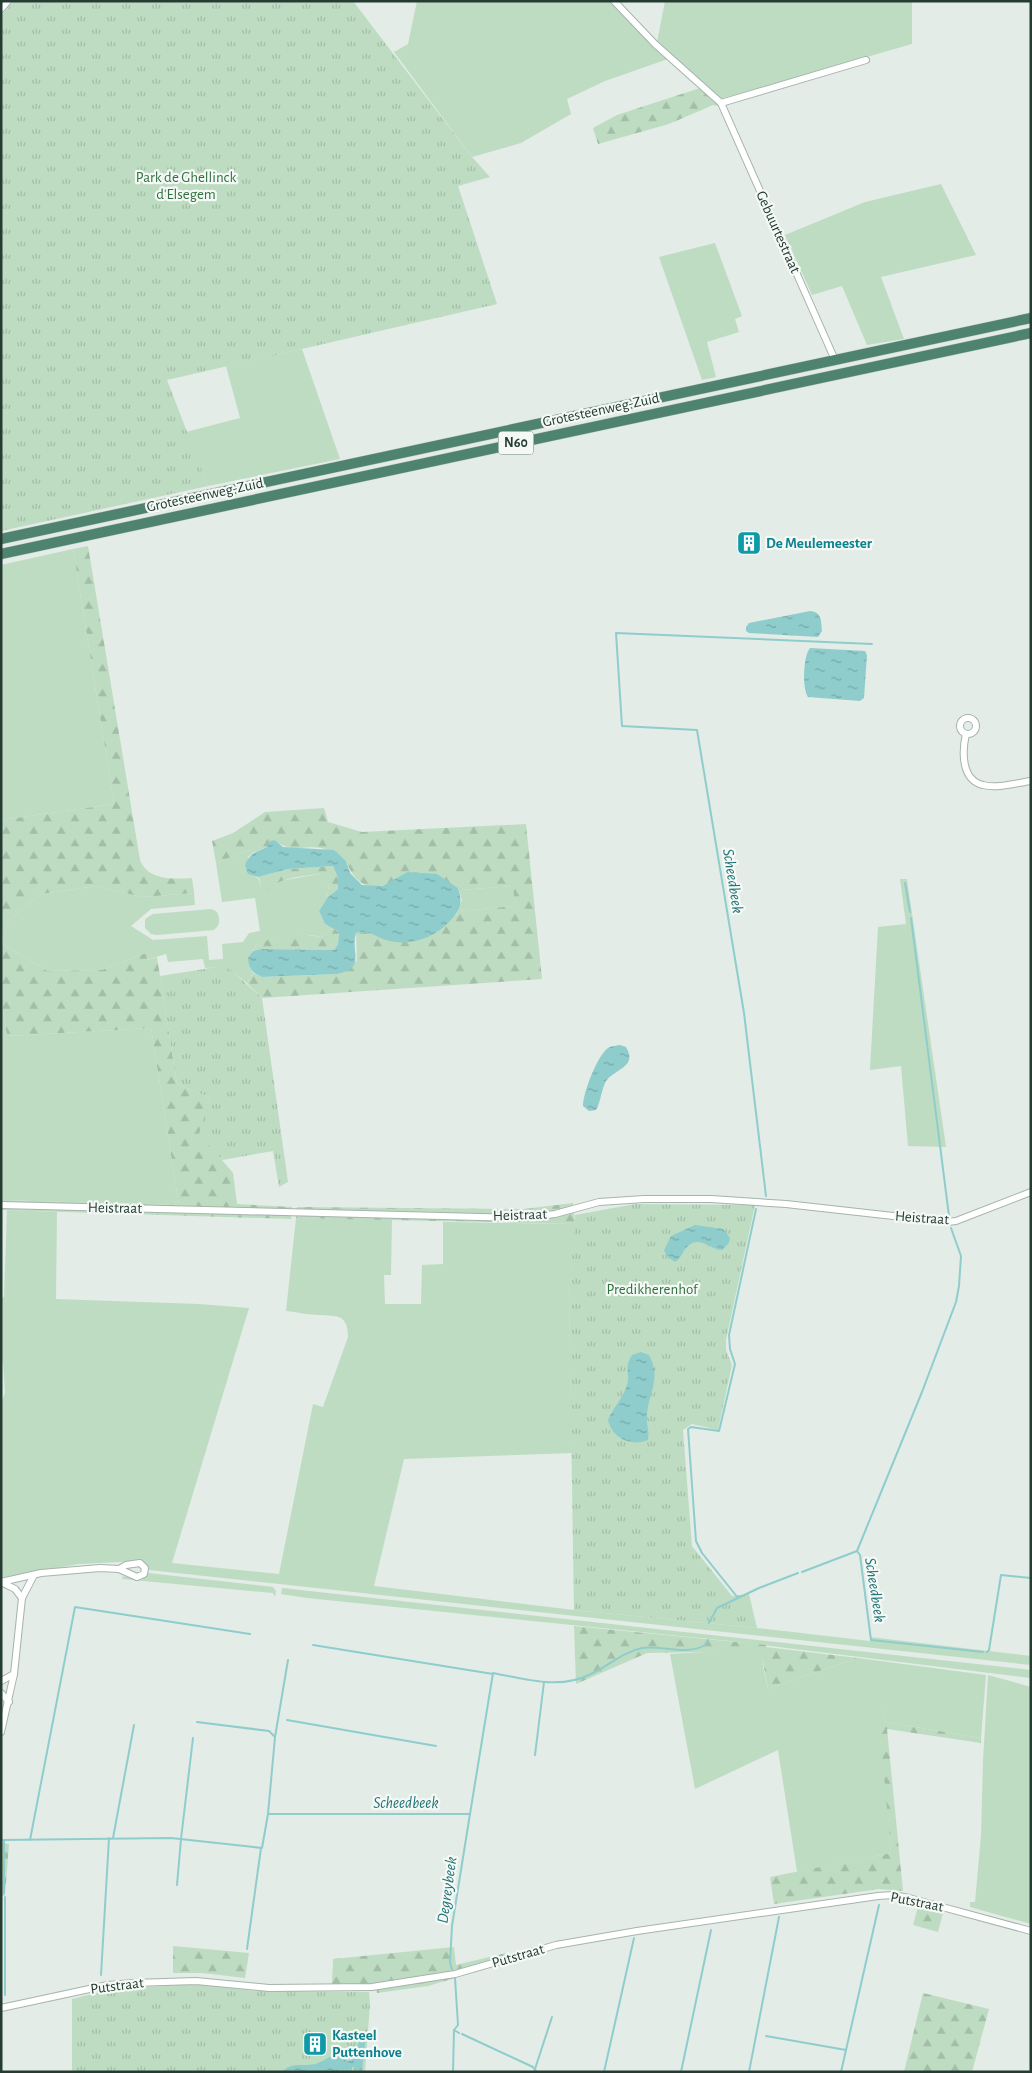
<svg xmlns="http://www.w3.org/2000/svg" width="1032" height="2073" viewBox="0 0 1032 2073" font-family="'Alegreya Sans',sans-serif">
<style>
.green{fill:#bedcc2}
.forest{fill:url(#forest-firs)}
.park{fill:url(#park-tufts)}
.water{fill:url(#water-ripples)}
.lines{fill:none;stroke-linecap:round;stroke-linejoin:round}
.stream{stroke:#8fcdcd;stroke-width:2}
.minor-casing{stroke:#a6b4ad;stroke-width:8}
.trunk-casing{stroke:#c2c8c6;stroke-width:11}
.minor{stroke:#fff;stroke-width:6}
.trunk{stroke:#4e836f;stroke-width:10}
.labels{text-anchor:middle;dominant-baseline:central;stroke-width:4.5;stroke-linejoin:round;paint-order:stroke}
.shield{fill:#f4f9f6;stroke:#62756d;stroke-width:1}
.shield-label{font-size:14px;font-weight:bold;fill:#243c32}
.park-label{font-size:15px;fill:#317140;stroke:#f4f9f6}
.street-label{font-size:15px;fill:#243c32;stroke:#f4f9f6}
.culture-label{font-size:15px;font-weight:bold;fill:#0d838f;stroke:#f4f9f6;text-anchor:start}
.water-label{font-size:16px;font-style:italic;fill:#227375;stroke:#f4f9f6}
</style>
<defs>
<pattern id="forest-firs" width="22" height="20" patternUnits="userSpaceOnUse" patternTransform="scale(1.25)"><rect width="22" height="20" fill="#bedcc2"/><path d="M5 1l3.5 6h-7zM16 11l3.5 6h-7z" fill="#a3bea7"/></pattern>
<pattern id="park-tufts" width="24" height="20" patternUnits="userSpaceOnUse" patternTransform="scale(1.25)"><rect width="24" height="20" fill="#bedcc2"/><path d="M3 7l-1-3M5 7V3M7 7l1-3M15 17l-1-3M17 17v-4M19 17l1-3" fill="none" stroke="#a3bea7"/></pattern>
<pattern id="water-ripples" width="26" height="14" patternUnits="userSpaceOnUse" patternTransform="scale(1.25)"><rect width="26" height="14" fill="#8fcdcd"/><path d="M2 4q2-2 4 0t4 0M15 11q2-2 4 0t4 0" fill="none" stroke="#75a8a7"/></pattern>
</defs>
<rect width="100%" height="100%" fill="#e3ece7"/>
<g class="green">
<polygon points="417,1 610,1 668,59 605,81 567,99 571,114 521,143 472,157 394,52 408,44"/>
<polygon points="665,1 912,1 912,44 720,99 657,42"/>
<polygon points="941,184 976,255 881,277 904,339 867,345 842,286 812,295 785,235 865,202"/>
<polygon points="715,243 742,316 735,319 739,332 707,342 716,377 702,380 659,257"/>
<polygon points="302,349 340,459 208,486 186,432 240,418 226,366"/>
<polygon points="73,549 114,804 1,820 1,565"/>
<path d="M 252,849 L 254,852 L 248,857 L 248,874 C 258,877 260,878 261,889 L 285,880 L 320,874 L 329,884 L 327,898 L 319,911 L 325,924 L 332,928 L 322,937 C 295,931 284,938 258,942 C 251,954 245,960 253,973 L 247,983 C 229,969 228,966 205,968 L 203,959 L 168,962 L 166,954 L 146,960 L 146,953 L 102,970 L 47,971 L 3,944 L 2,926 L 41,894 L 96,886 L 142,897 L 194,893 L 195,905 L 151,909 L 131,926 L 153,940 L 207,936 L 209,960 L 223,959 L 222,944 L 243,942 L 249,933 L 260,931 L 255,898 L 222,902 L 216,863 Z"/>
<polygon points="900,879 907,879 946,1147 908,1146 901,1066 870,1070 878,927 906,924"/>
<polygon points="514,886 515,906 458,911 462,900 459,890"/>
<path d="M 211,909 L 216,911 C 221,918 220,925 214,930 L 157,935 L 151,934 L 145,928 L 145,919 L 153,914 Z"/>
<polygon points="1,998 7,1036 151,1028 179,1205 1,1200"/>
<path d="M 7,1210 L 57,1212 L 56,1299 L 199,1304 L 249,1308 L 172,1563 L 279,1574 L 313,1404 L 323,1407 L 348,1337 C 348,1314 337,1316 319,1315 C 308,1315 297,1312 286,1311 L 296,1218 L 392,1219 L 391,1275 L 384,1275 L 385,1304 L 421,1304 L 422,1265 L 443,1264 L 443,1222 L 575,1224 L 569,1300 L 572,1453 L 404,1459 L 374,1586 L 574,1610 L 757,1628 L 870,1641 L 870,1637 L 1031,1656 L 1031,1665 L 149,1570 L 144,1562 L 139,1561 L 79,1564 L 1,1578 L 1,1403 L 5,1393 L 3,1362 L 1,1360 L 1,1298 L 4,1297 Z"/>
<polygon points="148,1573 273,1587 276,1591 275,1597 273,1593 122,1579 123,1576 142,1580"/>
<polygon points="282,1588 1031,1670 1031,1678 729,1641 307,1598 281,1594"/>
<polygon points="741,1650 762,1651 763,1666 768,1689 858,1658 986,1675 981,1738 885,1722 883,1709 891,1853 797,1872 778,1750 695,1789 670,1654"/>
<polygon points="988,1675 1031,1687 1031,1924 970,1907 970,1902 975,1902 981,1836 983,1761"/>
</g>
<g class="forest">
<polygon points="700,88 718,105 717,106 713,105 669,124 598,144 593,128 617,115"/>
<path d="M 88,546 L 140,860 C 148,881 174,879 192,878 L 194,893 L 142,897 L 96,886 L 41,894 L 2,926 L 1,820 L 114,804 L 73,549 Z"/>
<path d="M 324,808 L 328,822 L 362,832 L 526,824 L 542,979 L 262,998 L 247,983 L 253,973 L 262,977 L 337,974 L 357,961 L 356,933 L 369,932 L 389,941 L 456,915 L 458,911 L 515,906 L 513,886 L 459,890 L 458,888 L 407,872 C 400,876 390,885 382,886 C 363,890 352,877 346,861 C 338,857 329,849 321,848 C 302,845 291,854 275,840 L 267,847 L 254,852 L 252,849 L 216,863 L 212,841 L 233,833 L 265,812 Z"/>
<path d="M 333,866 L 338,878 L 338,889 L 327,898 L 329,884 L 319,874 C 299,877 280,877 265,892 L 261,889 L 260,880 L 258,877 L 288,869 Z"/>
<polygon points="332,928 339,932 338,944 334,950 261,949 253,951 258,942 278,938 292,933 322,937"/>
<polygon points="3,944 47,971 102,970 146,953 147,960 157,957 177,1084 209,1097 200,1134 233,1173 237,1204 292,1207 291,1219 1,1210 1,1200 179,1205 151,1028 7,1036 1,998 1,946"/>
<polygon points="573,1203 575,1224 296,1218 297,1207 524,1209"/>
<polygon points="574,1626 766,1645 766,1647 858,1658 768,1689 761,1651 647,1653 576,1684"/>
<polygon points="878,1709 883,1709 885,1722 981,1738 981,1743 887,1729 903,1891 879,1889 774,1904 770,1877 891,1853"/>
<polygon points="1,1843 9,1844 5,1896 1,1896"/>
<polygon points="918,1907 943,1913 938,1932 913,1925"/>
<polygon points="173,1946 249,1953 245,1978 202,1973 173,1973"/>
<polygon points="454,1947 456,1965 506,1953 509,1962 428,1986 377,1993 376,1984 332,1985 333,1959"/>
<polygon points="923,1993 989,2009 972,2072 904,2072"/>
</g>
<g class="park">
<polygon points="14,1 353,1 472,157 490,177 458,186 497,304 167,380 208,486 1,531 1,16"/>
<polygon points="223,966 232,971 262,998 288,1182 279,1187 273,1151 222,1160 199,1134 209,1097 177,1084 160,976"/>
<polygon points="635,1204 755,1205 726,1340 726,1350 732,1365 718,1430 692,1424 683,1430 692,1546 732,1596 749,1594 757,1628 574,1610 569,1300 575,1215"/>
<polygon points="196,1984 256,1991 369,1992 370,2004 365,2072 72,2072 72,1999 112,1989"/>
</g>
<g class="water">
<path d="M 810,611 C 822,612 821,621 822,631 L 818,637 L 749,633 L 746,631 L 746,627 L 749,623 Z"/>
<path d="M 810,648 L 865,651 L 867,655 L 864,698 L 860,701 L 808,697 C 802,689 803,656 810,648 Z"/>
<path d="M 275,840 L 283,847 L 334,850 L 346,861 L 350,873 L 362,885 L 383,886 L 407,872 L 437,874 L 458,888 C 463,903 461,910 449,922 C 434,938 411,946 389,941 C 374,937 374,931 356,933 C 350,953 367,967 337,974 L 262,977 C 252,973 249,969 248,958 L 253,951 L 261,949 L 334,950 L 338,944 L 339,932 L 325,924 L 319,911 L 327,898 L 338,889 L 338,878 L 333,866 L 288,869 L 258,877 L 248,874 L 245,865 C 250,853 256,852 267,847 L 270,841 Z"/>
<path d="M 620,1045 L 626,1047 C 639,1068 612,1069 605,1083 C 601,1092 601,1101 596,1110 L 589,1111 L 583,1106 C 583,1093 597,1056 608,1048 C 611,1046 616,1046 620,1045 Z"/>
<path d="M 695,1225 L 723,1229 L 730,1238 L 729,1243 L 722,1250 C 711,1250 699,1235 688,1246 C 682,1251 682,1258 675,1262 L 667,1256 L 664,1250 L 671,1236 Z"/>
<path d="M 641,1352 L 649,1355 C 662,1379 648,1393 647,1416 C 646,1425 650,1431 648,1440 C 631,1447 612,1438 608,1420 C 613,1408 623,1398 627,1385 C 631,1373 623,1369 632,1355 Z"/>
<path d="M 362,2034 L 366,2034 L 362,2072 L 355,2072 L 355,2067 L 353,2067 L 347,2072 L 281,2072 C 295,2061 300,2067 315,2064 C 330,2061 329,2049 347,2061 L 352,2060 Z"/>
</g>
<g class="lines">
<g class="stream">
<polyline points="905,883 910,912"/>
<polyline points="911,918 949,1216"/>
<polyline points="766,1196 744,1013 697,730 622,726 616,633 872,644"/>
<polyline points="857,1551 922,1392 956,1302 959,1286 961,1256 951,1228"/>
<polyline points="857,1551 860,1555 871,1640 983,1652"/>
<polyline points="802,1572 857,1551"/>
<polyline points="738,1598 702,1553 696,1541 688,1429 691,1427 719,1431 735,1364 730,1349 729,1335 756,1209"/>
<polyline points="709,1623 717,1608 759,1588 798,1573"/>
<polyline points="313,1645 493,1674"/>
<polyline points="987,1652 989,1650 1001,1575 1031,1578"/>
<polyline points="287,1720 436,1746"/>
<polyline points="197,1722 269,1731 275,1737"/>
<polyline points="535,1755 544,1682"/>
<polyline points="268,1814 275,1737 288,1660"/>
<polyline points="113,1838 134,1725"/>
<path d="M 1,1840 L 171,1838 L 262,1848 L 268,1814 L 470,1814 L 493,1673 C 525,1679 560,1690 591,1674 C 608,1666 623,1652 642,1648 C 662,1645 687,1656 705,1645 L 708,1640"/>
<polyline points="30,1840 75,1607 250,1634"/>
<polyline points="177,1885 181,1839 193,1738"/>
<polyline points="4,1893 4,1840"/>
<polyline points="5,1897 5,1995"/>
<polyline points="247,1949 261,1848"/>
<polyline points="452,1969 450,1963 452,1926 470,1814"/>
<polyline points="101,1975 109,1838"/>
<polyline points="455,1978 458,2025 454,2030 459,2033"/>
<polyline points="462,2034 533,2067 537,2072"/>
<polyline points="766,2036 846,2050 841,2072"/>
<polyline points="846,2050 879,1905"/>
<polyline points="453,2072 454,2030"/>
<polyline points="534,2072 552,2017"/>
<polyline points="604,2072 634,1938"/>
<polyline points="681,2072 711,1930"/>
<polyline points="749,2072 779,1917"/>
</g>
<defs>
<g id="minor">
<polyline points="614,1 655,44 721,103 835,360"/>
<polyline points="1,9 8,1"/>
<polyline points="721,103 866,60"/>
<circle cx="968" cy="726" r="8"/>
<path d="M 966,734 C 962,751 961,780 983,785 C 997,789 1016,783 1031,781"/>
<polyline points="1,1205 521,1218 555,1214 599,1202 644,1199 711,1199 786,1204 947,1222 956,1221 1031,1192"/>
<polyline points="1,1582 41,1573 100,1568 119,1569 137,1577 144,1574 145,1568 140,1563 126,1565 119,1569"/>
<polyline points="1,1582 15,1589 22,1598"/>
<polyline points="1,1681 14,1674"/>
<polyline points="1,1693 9,1702"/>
<polyline points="1,1732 14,1674 22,1598 34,1575"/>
<polyline points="1,2008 108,1985 133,1983 196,1981 269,1988 372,1987 455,1974 556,1945 637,1931 878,1896 893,1895 909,1898 1031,1931"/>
</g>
<g id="trunk">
<polyline points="1,539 1031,318"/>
<polyline points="1,554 1031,333"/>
</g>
</defs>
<use href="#minor" class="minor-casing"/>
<use href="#trunk" class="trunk-casing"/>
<use href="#minor" class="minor"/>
<use href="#trunk" class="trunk"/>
</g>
<defs>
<symbol id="building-square" viewBox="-11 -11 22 22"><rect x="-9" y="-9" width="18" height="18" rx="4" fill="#0f9aa8" stroke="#f4f9f6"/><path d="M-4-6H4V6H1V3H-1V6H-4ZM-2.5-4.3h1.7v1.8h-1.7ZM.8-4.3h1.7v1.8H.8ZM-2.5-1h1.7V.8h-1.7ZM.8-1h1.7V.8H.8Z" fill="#fff"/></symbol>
</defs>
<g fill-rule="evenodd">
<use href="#building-square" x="735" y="529" width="28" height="28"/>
<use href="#building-square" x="301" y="2030" width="28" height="28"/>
</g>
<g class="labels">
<rect class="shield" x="498.5" y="431.5" width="35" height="23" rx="4"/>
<g class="shield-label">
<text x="516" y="443">N60</text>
</g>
<g class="park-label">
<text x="186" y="177">Park de Ghellinck<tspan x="186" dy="17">d'Elsegem</tspan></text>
<text x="652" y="1289">Predikherenhof</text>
</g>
<g class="street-label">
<text transform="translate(778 232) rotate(66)">Gebuurtestraat</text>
<text transform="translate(601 410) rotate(-12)">Grotesteenweg-Zuid</text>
<text transform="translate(205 495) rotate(-12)">Grotesteenweg-Zuid</text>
<text transform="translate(115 1208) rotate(1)">Heistraat</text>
<text transform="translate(520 1215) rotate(-2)">Heistraat</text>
<text transform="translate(922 1218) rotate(4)">Heistraat</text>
<text transform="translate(917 1902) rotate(11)">Putstraat</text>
<text transform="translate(518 1956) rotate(-16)">Putstraat</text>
<text transform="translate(117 1986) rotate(-7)">Putstraat</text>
</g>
<g class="culture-label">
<text x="766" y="543">De Meulemeester</text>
<text x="332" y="2035">Kasteel<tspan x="332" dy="17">Puttenhove</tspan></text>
</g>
<g class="water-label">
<text transform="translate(733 881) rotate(81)">Scheedbeek</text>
<text transform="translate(875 1590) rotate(81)">Scheedbeek</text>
<text x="406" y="1803">Scheedbeek</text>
<text transform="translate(447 1890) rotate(-82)">Degreybeek</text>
</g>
</g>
<rect width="1032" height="2073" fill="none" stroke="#243c32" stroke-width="5"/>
</svg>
